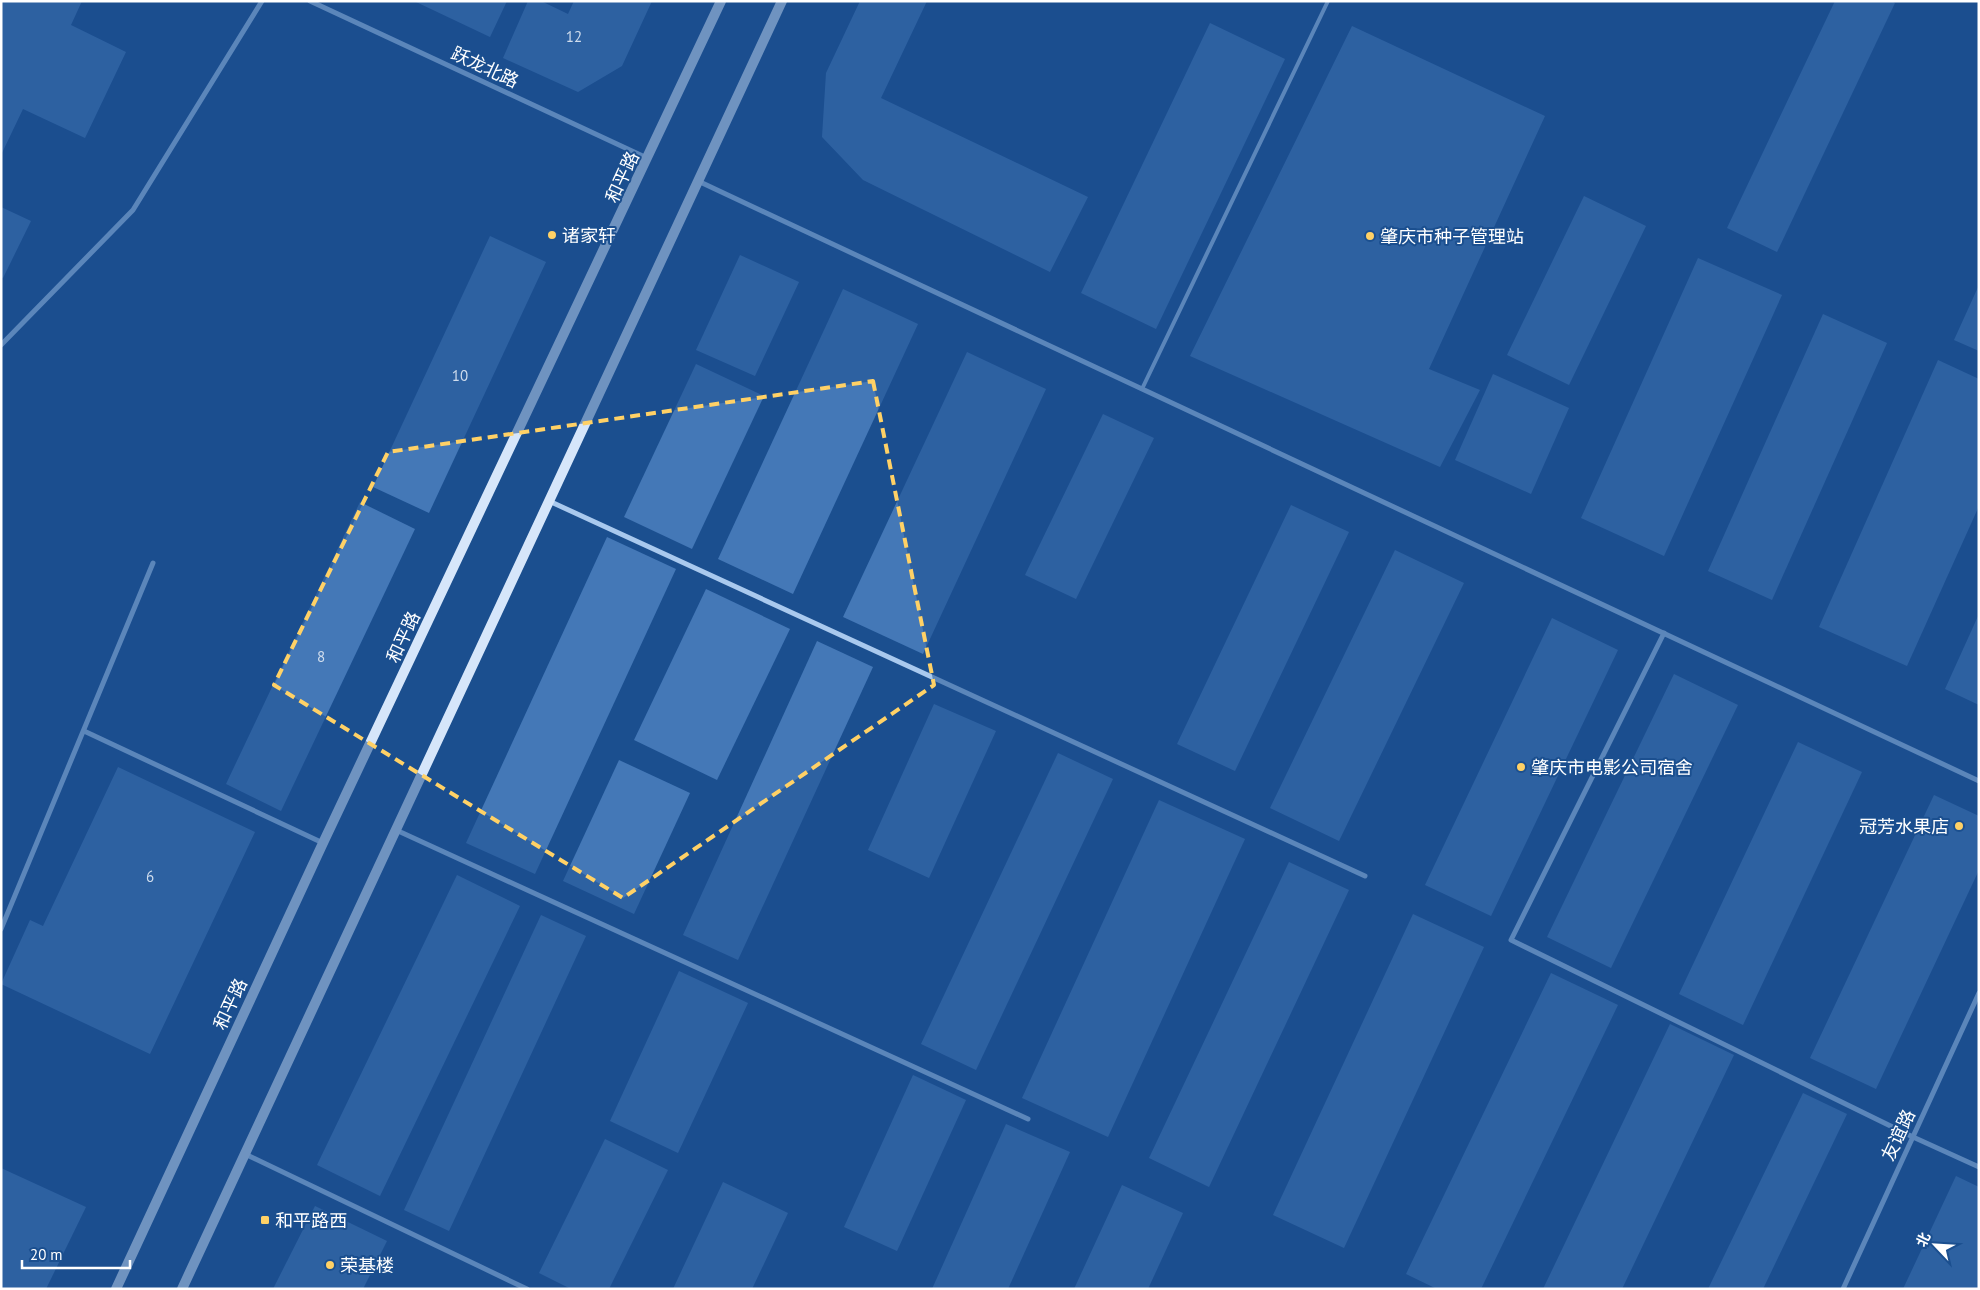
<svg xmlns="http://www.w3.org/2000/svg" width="1980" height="1290" viewBox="0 0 1980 1290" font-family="'PT Sans','Noto Sans SC',sans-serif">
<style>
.building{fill:#4478b7}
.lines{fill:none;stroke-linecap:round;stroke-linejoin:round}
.lane{stroke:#a9c9ee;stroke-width:4}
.street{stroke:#a9c9ee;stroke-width:5}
.secondary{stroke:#d6e6fa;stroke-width:10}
.marked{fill:none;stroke:#ffd166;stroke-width:4;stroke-dasharray:10 6;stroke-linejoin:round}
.poi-dot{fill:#ffd166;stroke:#1b4f8f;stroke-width:2}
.labels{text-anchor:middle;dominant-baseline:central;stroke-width:4;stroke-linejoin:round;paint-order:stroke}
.number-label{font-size:15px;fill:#d0dded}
.street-label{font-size:18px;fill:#fff;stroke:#1b4f8f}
.poi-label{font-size:18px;fill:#fff;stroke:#1b4f8f;text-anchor:start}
</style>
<rect width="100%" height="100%" fill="#1b4f8f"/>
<g class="building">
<polygon points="1,1 82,1 71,25 126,52 85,138 23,109 1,155"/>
<polygon points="414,1 507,1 490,37"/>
<polygon points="528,1 541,1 568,14 574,1 652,1 622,66 578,92 503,58"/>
<polygon points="860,1 927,1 881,98 1088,197 1050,272 863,180 822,137 826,73"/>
<polygon points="1835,1 1891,1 1895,3 1777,252 1727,228"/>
<polygon points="1210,23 1285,59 1156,329 1081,293"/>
<polygon points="1352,26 1545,116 1429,369 1480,390 1440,467 1190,356"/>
<polygon points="1584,196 1646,226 1569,385 1507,355"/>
<polygon points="1,207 31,221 3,278 1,277"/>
<polygon points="490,236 546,262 429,513 373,487"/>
<polygon points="740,255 799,282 755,376 696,350"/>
<polygon points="1698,258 1782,295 1664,556 1581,518"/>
<polygon points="1979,285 1979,351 1954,340"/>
<polygon points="843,289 918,324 793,594 718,559"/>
<polygon points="1823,314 1887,343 1772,600 1708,571"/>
<polygon points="967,352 1046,389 923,654 843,617"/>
<polygon points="1938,360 1979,379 1979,506 1907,666 1819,627"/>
<polygon points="696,364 764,396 692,549 624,517"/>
<polygon points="1493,374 1569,408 1531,494 1455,460"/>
<polygon points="1103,414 1154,438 1076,599 1025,575"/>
<polygon points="360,502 415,529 281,811 226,784"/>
<polygon points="1291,505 1349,532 1235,771 1177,744"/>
<polygon points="607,537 676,569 535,874 466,843"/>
<polygon points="1395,550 1464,583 1339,841 1270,808"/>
<polygon points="706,589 790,629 717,780 634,740"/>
<polygon points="1979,614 1979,705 1945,689"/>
<polygon points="1552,618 1618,650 1491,916 1425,885"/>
<polygon points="817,641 873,667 738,960 683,935"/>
<polygon points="1674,674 1738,705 1611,968 1547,937"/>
<polygon points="934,704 996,731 929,878 868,850"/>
<polygon points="1798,742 1862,772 1743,1025 1679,994"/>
<polygon points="1058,753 1113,779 976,1070 921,1044"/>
<polygon points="619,760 690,793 634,914 563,881"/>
<polygon points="118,767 255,832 150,1054 1,984 30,920 43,926"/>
<polygon points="1934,795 1979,816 1979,870 1876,1089 1810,1058"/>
<polygon points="1159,800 1245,839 1108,1137 1022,1098"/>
<polygon points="1289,862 1349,890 1209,1187 1149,1158"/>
<polygon points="457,875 520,906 380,1196 317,1165"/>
<polygon points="1413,914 1484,947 1344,1248 1273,1215"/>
<polygon points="541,915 586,936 449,1231 404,1210"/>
<polygon points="679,971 748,1003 678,1153 610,1121"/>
<polygon points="1551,973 1618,1005 1481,1289 1437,1289 1406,1274"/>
<polygon points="1670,1024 1734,1055 1622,1289 1543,1289"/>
<polygon points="913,1075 966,1100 897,1251 844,1227"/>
<polygon points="1803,1093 1847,1114 1763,1289 1708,1289"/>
<polygon points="1006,1124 1070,1152 1008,1289 932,1289"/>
<polygon points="605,1139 668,1170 609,1289 571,1289 539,1273"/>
<polygon points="1,1168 86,1207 46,1289 1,1289"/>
<polygon points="1956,1176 1979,1187 1979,1289 1903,1289"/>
<polygon points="723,1182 788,1213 752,1289 673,1289"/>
<polygon points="1122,1185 1183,1213 1148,1289 1074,1289"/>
<polygon points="315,1206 387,1241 363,1289 273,1289"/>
</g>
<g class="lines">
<polyline class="lane" points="1142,389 1328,1"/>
<g class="street">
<polyline points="310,1 647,158"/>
<polyline points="698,181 1979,781"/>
<polyline points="1,345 133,210 262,1"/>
<polyline points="549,501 1365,876"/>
<polyline points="1664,633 1511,940 1913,1137 1979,1167"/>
<polyline points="84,731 323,843"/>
<polyline points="396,830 1028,1119"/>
<polyline points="1,929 153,563"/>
<polyline points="245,1154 527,1289"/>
<polyline points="1843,1289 1979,993"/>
</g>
<g class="secondary">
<polyline points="116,1289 323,843 721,1"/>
<polyline points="182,1289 782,1"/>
</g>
</g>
<path d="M0 0H1980V1290H0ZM 873,381 L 934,685 L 623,898 L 274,685 L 388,452 Z" fill="#1b4f8f" fill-opacity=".55" fill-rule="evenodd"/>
<path class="marked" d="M 873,381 L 934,685 L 623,898 L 274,685 L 388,452 Z"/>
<g class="poi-dot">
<circle cx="552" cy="235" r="5"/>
<circle cx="1370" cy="236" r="5"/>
<circle cx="1521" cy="767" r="5"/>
<circle cx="1959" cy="826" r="5"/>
<rect x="260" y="1215" width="10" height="10" rx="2.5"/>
<circle cx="330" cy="1265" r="5"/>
</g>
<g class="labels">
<g class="number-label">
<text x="574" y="36">12</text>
<text x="460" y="375">10</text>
<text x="321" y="656">8</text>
<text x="150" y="876">6</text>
</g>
<g class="street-label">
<text transform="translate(485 67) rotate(25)">跃龙北路</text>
<text transform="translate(622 177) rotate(-65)">和平路</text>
<text transform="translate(403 637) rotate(-65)">和平路</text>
<text transform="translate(230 1004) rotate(-65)">和平路</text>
<text transform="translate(1898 1135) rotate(-65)">友谊路</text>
</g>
<g class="poi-label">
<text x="562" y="235">诸家轩</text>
<text x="1380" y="236">肇庆市种子管理站</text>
<text x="1531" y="767">肇庆市电影公司宿舍</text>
<text x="1949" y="826" text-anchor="end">冠芳水果店</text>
<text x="275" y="1220">和平路西</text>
<text x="340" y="1265">荣基楼</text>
</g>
</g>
<rect width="1980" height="1290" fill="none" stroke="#ffffff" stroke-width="5"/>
<g transform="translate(1935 1245) rotate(295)" stroke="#1b4f8f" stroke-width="4" paint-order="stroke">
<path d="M0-4L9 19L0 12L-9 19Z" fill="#ffffff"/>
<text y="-8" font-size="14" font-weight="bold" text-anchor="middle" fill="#ffffff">北</text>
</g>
<path d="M22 1260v8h108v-8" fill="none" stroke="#ffffff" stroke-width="2.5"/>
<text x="30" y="1260" font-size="15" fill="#ffffff" stroke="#1b4f8f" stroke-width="4" paint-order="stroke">20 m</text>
</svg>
